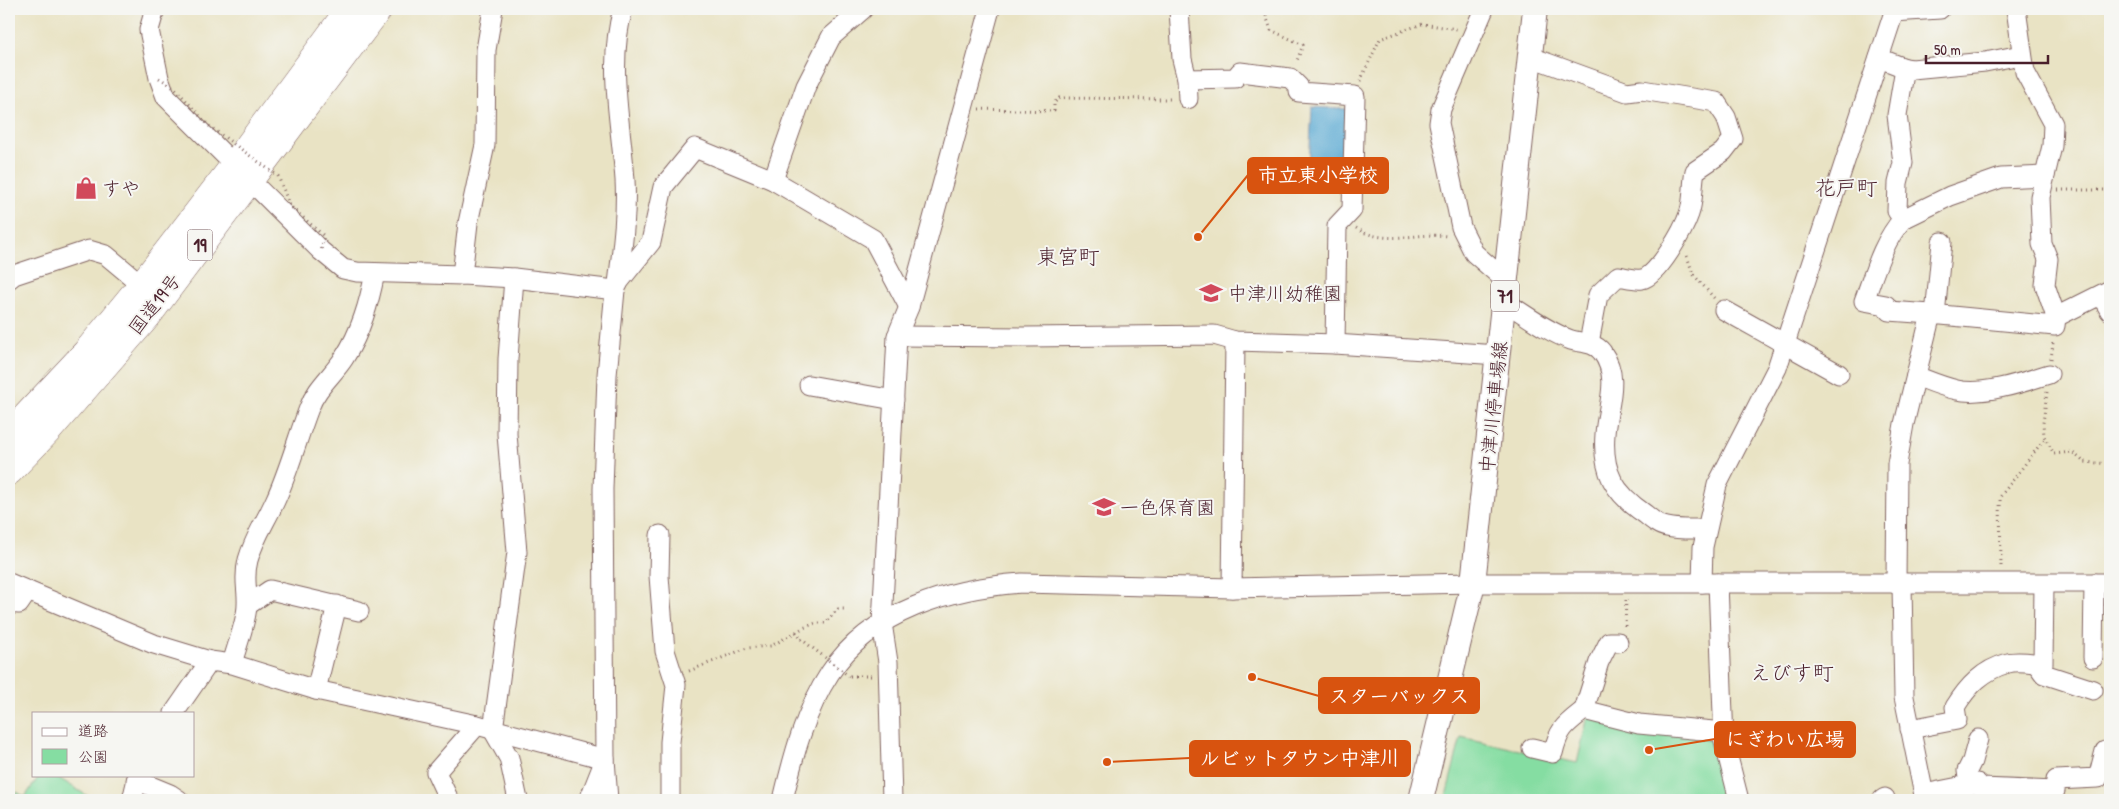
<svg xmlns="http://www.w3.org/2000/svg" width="2119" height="809" viewBox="0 0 2119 809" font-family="'Patrick Hand','Klee One',sans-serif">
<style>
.green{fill:#85dda2;stroke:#687e66}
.water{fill:#59a9d3;stroke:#52647f}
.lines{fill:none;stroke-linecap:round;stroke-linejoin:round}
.minor-casing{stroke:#826461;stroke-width:21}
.major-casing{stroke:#826461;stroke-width:26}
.highway-casing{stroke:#826461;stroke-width:29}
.path{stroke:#826461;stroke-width:3;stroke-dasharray:1 4;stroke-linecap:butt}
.minor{stroke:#fff;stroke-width:19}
.major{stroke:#fff;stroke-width:24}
.highway{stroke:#fff;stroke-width:28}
.path-bridge{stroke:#826461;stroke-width:3;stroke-dasharray:1 4;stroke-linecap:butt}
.labels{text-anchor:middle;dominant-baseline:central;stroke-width:4;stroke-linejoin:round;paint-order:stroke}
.shield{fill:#f6f6f2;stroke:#7e6067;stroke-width:1}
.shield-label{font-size:18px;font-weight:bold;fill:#4a1f2b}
.poi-label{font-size:19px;fill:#4a1f2b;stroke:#f6f6f2;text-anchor:start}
.street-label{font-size:19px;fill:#4a1f2b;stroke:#f6f6f2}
.quarter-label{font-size:21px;fill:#4a1f2b;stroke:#f6f6f2}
.leader{fill:none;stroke:#d8530f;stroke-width:2}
.callout-dot{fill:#d8530f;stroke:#f6f6f2;stroke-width:2}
.callout{fill:#d8530f;stroke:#d8530f;stroke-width:2}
.callout-label{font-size:20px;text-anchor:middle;font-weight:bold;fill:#fff}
</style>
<rect width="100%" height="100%" fill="#f6f6f2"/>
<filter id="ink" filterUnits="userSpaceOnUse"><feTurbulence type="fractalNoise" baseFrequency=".02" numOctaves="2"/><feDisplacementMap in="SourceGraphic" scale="10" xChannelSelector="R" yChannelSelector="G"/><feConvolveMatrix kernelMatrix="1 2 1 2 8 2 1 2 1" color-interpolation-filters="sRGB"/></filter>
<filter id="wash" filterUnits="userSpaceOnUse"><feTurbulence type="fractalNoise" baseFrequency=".0096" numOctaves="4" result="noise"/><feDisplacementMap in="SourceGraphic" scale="20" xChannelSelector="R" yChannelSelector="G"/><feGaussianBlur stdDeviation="1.12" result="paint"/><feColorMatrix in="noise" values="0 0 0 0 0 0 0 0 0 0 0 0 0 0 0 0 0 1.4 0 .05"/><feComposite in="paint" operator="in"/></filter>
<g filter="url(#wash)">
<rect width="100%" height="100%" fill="#e9e3c4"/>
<g class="green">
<polygon points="1588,716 1716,736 1725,794 1723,800 1445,800 1461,737 1577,763"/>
<polygon points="43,775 54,775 94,800 13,800 17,792 25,797 37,779"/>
</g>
<polygon class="water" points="1312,107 1347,109 1344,167 1309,165"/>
</g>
<g filter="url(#ink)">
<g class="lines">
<defs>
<g id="minor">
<polyline points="155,9 149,30 159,78 166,97 321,251 343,269 357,272 462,275 514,278 615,290"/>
<polyline points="1179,9 1182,59 1187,79 1188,99"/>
<polyline points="1484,9 1441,109 1439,123 1461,227 1474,253 1506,281"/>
<polyline points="1893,12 1940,9"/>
<path d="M 1531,57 L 1627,92 L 1642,90 L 1716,102 L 1726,117 L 1733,139 L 1723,152 L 1695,171 C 1692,185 1694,201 1689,214 C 1684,229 1658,276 1642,279 C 1635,280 1625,277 1618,276 L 1598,295 L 1589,343"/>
<polyline points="1879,58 1905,68 1897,115 1903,163 1898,183 1897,211 1903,219"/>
<polyline points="1905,68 1912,69 1985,62 2021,55"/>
<polyline points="1187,79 1235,78 1240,72 1290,78 1299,87 1299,92 1355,96 1352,210 1337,226 1335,344"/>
<polyline points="773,180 806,86 831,37 863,9"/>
<polyline points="462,275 468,223 485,145 486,50 493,9"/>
<polyline points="514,278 508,359 507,434 517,552 493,730 509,758 518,800"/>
<polyline points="9,279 14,275 89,250 106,255 142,285"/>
<polyline points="618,283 651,242 663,187 695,148 773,180 873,239 909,307"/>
<polyline points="2101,295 2110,311"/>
<path d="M 1505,302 C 1526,315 1548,332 1571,340 C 1582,343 1594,342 1602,352 C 1621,378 1607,406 1605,434 C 1602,472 1614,493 1645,514 C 1651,519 1659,526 1667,527 C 1679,530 1693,529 1706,529"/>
<polyline points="1724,310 1839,374"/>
<path d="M 1931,314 L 1889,311 L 1886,305 L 1864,301 C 1874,274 1883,241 1903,219 L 1950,196 L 2001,178 L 2045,176"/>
<polyline points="1935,315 1942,242"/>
<polyline points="2056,317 2110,290"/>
<polyline points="897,336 1026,337 1214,335 1235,341 1335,344 1498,355"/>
<path d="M 1916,376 C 1929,381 1943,387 1957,390 C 1983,396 2024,382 2049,374"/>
<polyline points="809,385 894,400"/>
<polyline points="660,535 659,576 665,651 676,685 670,742 670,800"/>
<polyline points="9,583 154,644 210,661 232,664 316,690 477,725 605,759"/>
<polyline points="1702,583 1703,547 1717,485 1777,368 1895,9"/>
<polyline points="1718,583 1724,741 1739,800"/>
<polyline points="1896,584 1897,464 1904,424 1931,314 2055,326 2056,317 2045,285 2048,259 2042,244 2040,197 2052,146 2053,124 2025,72 2016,9"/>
<polyline points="1902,584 1904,697 1925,800"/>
<polyline points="1232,588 1235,341"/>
<polyline points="9,603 19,604 28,591"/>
<polyline points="248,605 270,590 359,611"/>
<polyline points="2093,658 2094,583"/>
<polyline points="2036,663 2044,674 2093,690"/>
<path d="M 232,664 C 236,648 247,620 247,605 C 248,588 243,579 248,560 C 254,538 266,521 275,501 C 289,471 297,439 309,408 C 316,388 333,375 344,358 C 361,332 369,303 375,273"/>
<polyline points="316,690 337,605"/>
<polyline points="1584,710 1599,662 1609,642 1618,642"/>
<polyline points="174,713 210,661"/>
<path d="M 1910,729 L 1957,720 L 1955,707 C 1968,686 1983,670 2008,663 C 2018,660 2032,663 2043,664 L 2044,584"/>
<path d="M 1532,748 L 1553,753 C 1559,728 1565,725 1584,710 L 1639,724 L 1724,732"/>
<polyline points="136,780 170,794 179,800"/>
<polyline points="1969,785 1977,783 1982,788 2055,791 2056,780 2098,778 2105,751 2110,752"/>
<polyline points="1924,794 1969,785 1967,771 1972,761 1978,739"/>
<polyline points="132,800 138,775"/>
<polyline points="449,800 436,772 477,725"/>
<polyline points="589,800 604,762"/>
<path d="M 608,800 L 605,759 L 603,489 L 607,375 L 615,290 L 618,284 C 622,249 627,215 625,180 C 621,123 607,65 623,9"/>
<path d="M 783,800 C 793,757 805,711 830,673 C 871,610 952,588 1022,583 L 1232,588 L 1473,583 L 2110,583"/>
<polyline points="892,800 888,662 882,623 897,336 909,307 990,9"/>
<polyline points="1882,800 1885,798"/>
</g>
<polyline id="major" points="1421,800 1473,583 1535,9"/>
<g id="highway">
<polyline points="9,435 87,352 142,285 234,166 350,9"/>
<polyline points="9,471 49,429 147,316 378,9"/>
</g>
</defs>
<use href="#minor" class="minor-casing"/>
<use href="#major" class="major-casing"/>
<use href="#highway" class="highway-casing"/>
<g class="path">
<polyline points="1259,9 1265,13 1271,30 1303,45 1296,63"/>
<polyline points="1360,81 1380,39 1422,24 1457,29"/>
<polyline points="979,109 1054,111 1054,103 1059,98 1172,99"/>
<polyline points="2058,190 2110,190"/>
<path d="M 1356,228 C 1384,246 1415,232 1447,236"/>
<polyline points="1687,256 1693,274 1714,298"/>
<polyline points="2051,359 2053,343"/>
<polyline points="2047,392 2043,423 2044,436 2054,454 2072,452 2084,462 2110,464"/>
<polyline points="2001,566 2000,497 2045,438"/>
<polyline points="1625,626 1626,600"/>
<polyline points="796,632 801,639"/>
<polyline points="689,671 747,648 771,646 803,628 816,623 825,623 838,609 847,609"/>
<polyline points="850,676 871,676"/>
</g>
<use href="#minor" class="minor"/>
<use href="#major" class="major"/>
<use href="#highway" class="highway"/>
<g class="path-bridge">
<polyline points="159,78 174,87 209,126 278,176 290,206 324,236 321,251"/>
<polyline points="801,639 849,676"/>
</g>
</g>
</g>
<defs>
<symbol id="shop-bare" viewBox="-9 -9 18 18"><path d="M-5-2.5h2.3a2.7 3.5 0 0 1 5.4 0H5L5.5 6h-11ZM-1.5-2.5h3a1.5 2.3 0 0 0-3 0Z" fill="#d1495b" stroke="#f6f6f2" stroke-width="2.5" paint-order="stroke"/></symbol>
<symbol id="school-bare" viewBox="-9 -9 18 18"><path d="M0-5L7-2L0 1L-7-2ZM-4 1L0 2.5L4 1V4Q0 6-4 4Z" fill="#d1495b" stroke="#f6f6f2" stroke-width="2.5" paint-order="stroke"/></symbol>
</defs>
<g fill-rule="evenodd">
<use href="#shop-bare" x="70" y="172" width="32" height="32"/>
<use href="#school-bare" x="1195" y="277" width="32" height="32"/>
<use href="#school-bare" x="1088" y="491" width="32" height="32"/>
</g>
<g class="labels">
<g class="shield">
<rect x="187.5" y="229.5" width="25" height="31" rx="4"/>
<rect x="1491" y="280.5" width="28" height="31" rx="4"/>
</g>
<g class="shield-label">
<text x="200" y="245">19</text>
<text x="1505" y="296">71</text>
</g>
<g class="poi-label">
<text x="102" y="188">すや</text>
<text x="1228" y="293">中津川幼稚園</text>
<text x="1120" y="507">一色保育園</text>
</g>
<g class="street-label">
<text transform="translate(154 304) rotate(-52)">国道19号</text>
<text transform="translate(1493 407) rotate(-84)">中津川停車場線</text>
</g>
<g class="quarter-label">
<text x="1846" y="187">花戸町</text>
<text x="1068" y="256">東宮町</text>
<text x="1792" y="672">えびす町</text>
</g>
</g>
<path class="leader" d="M1198 237L1248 175M1252 677L1319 696M1649 750L1715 739M1107 762L1190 758"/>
<g class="callout-dot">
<circle cx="1198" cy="237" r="5"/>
<circle cx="1252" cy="677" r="5"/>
<circle cx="1649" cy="750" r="5"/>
<circle cx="1107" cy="762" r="5"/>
</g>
<g class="callout">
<rect x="1248" y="158" width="140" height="35" rx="5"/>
<rect x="1319" y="678" width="160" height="35" rx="5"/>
<rect x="1715" y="722" width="140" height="35" rx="5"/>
<rect x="1190" y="741" width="220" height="35" rx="5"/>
</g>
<g class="callout-label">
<text x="1318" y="182">市立東小学校</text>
<text x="1399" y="703">スターバックス</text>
<text x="1785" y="746">にぎわい広場</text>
<text x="1300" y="765">ルビットタウン中津川</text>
</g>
<rect width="2119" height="809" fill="none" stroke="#f6f6f2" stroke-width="30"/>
<rect x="32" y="712" width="162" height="65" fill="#f6f6f2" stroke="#b1a0a2"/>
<rect x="42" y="728" width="25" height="8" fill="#ffffff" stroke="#b1a0a2"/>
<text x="78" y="736" font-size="15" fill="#4a1f2b">道路</text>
<rect x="42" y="749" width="25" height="15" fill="#85dda2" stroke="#b1a0a2"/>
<text x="78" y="762" font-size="15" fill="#4a1f2b">公園</text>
<path d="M1926 55v8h122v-8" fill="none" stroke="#4a1f2b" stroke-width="2.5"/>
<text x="1934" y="55" font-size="15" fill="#4a1f2b" stroke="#f6f6f2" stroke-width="4" paint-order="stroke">50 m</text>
</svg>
